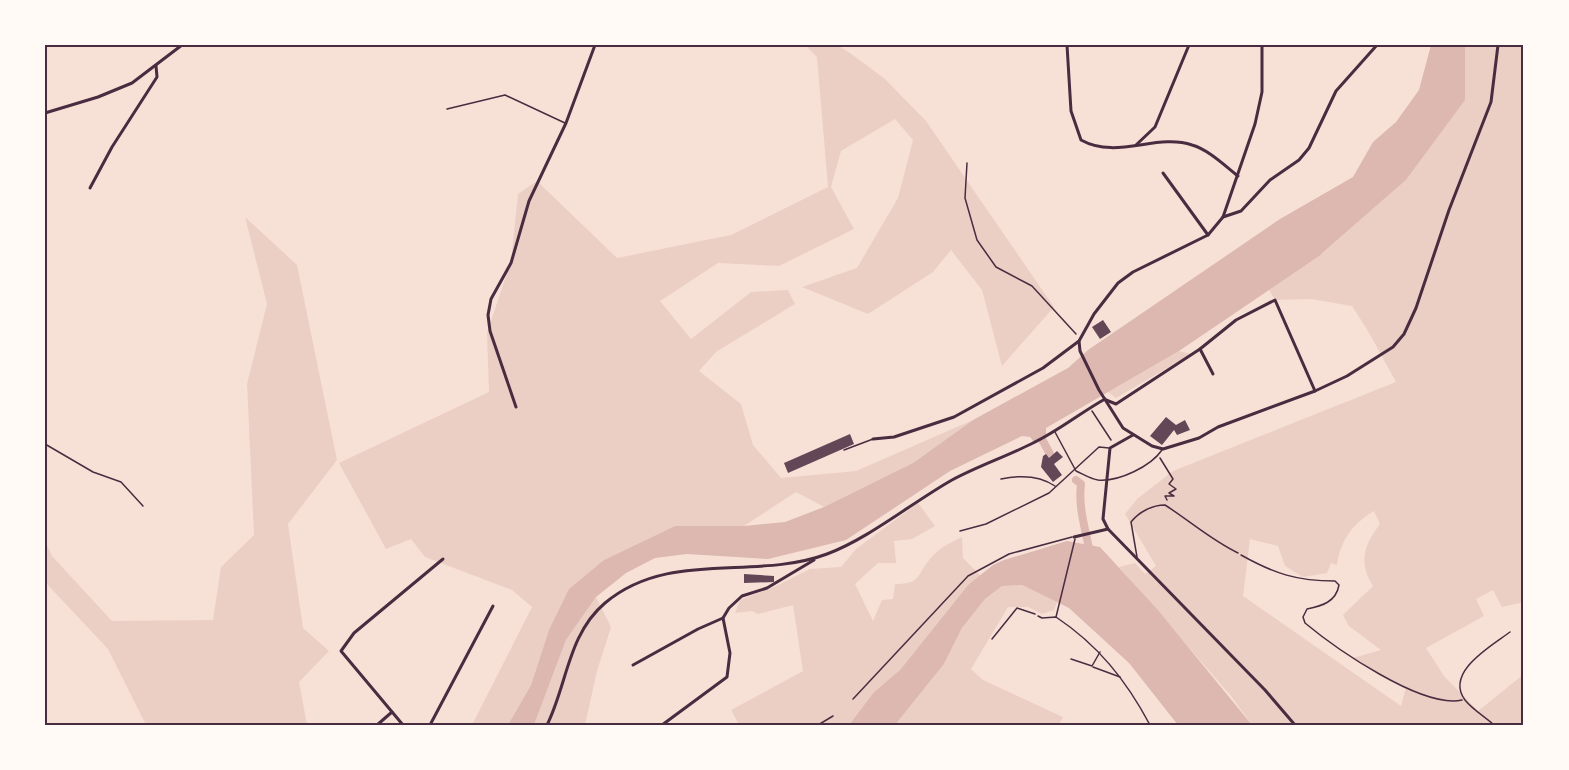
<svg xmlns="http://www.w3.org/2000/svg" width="1569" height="770" viewBox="0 0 1569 770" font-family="Raleway,sans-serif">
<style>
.green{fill:#ebcfc5;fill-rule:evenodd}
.water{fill:#dcb8b0}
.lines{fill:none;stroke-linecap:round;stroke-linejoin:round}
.canal{stroke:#dcb8b0;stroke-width:8}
.building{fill:#644757}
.path{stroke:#4a2c40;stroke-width:1.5}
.service{stroke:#4a2c40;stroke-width:1.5}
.minor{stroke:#4a2c40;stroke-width:3}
.neatline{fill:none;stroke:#4a2c40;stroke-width:2}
</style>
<rect width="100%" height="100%" fill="#f7e1d7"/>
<g class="green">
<polygon points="805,45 837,45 850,53 885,79 926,121 1054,307 1002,366 982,290 951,250 933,272 868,314 802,287 857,268 898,198 913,140 895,119 841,151 831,187 854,229 779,266 718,263 660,301 691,339 751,292 788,290 795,304 716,352 699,371 741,404 753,445 781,478 856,471 973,420 913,463 824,507 796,492 744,526 675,526 604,560 549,630 531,685 508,725 472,725 532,607 512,590 425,557 411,539 386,549 339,463 489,392 487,333 511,261 518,194 537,181 617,258 731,235 828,187 817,57"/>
<path d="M 1465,45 L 1524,45 L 1524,602 L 1502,607 L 1493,590 L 1476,599 L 1484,616 L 1426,648 L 1444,676 L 1478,711 L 1524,674 L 1524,725 L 1252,725 L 1231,696 L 1119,567 L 1135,563 L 1145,574 L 1156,566 L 1125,514 L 1137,499 L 1173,471 L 1396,382 L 1368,331 L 1352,306 L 1311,299 L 1275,300 L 1268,288 L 1324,252 L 1406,180 L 1464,101 ZM 1374,511 L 1380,524 C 1364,545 1358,562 1373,586 L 1343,615 L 1349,626 L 1381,650 L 1353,658 L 1378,674 L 1406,687 L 1401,706 L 1243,596 L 1250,539 L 1278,546 L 1285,566 L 1303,577 L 1327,573 L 1331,563 L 1337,565 C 1340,541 1353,523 1374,511 Z"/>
<polygon points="245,217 297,265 337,460 288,524 303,628 329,651 299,682 307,725 146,725 108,649 45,582 45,541 52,556 112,621 213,620 221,567 254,535 247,384 267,304"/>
<polygon points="1179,351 1191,354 1116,398 1108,392"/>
<path d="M 918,503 L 935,526 L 912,539 L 894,541 L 896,563 L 878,563 L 855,584 L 873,621 L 882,600 L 893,599 L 895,584 C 922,584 916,575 930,559 C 939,548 949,543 962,537 L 963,558 L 981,576 L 968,585 L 900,670 L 874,692 L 849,725 L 739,725 L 731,710 L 803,671 L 793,605 L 758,614 L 752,611 L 735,613 L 740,600 L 774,587 L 810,569 L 841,567 L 856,549 Z"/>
<polygon points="1022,585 1057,602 1054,610 1042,614 1028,607 1008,607 971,669 983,680 1063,717 1059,725 895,725 944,664 962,628 985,599 1002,586"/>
<polygon points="596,597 611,627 597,671 585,725 534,725 566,640"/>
</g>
<g class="water">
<polygon points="1431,45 1465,45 1465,100 1406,180 1319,256 1179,351 1046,428 1046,435 1034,442 1030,437 1022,436 950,471 846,540 768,559 687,554 655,558 626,573 596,597 566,640 534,725 508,725 531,685 549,630 569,589 604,560 675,526 744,526 785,522 824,507 913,463 973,420 1068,368 1088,350 1280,219 1353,177 1373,142 1396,122 1419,90"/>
<polygon points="1067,541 1100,547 1157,609 1252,725 1178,725 1129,663 1069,608 1022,585 1002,586 985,599 962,628 944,664 895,725 849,725 874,692 900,670 968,585 993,565 1004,560"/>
</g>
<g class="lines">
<g class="canal">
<polyline points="1038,432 1050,454"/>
<path d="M 1076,480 L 1081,484 C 1078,509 1086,530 1090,554"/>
</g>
</g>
<g class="building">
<polygon points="1103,320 1111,332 1100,339 1092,327"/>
<polygon points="1166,417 1176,425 1185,420 1190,430 1177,435 1174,430 1162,445 1150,436"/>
<polygon points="850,434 854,444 788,473 784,463"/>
<polygon points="1057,451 1063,457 1054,464 1062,475 1053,482 1041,467 1043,456 1046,454 1049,458"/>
<polygon points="744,574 774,576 774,582 744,583"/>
</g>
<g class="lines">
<g class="path">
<polyline points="967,163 965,198 977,240 996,267 1032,286 1076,334"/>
<polyline points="1092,411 1111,440"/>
<polyline points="1160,458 1173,479 1169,484 1176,489 1169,493 1174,496 1165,496 1167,500"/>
<path d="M 1241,555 C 1275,574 1297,581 1335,581 L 1339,585 C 1336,602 1322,606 1307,609 L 1303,617 L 1305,623 C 1335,648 1422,709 1462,700"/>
<polyline points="992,639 1017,608 1035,614"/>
<polyline points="818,725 833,716"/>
</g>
<g class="service">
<polyline points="447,109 505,95 565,123"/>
<path d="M 1055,432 L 1076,471 C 1083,474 1091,479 1098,480 C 1119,482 1151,466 1162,450"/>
<polyline points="45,444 93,472 121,482 143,506"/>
<polyline points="844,450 873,439"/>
<path d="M 1001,479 C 1020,475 1039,475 1055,486"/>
<polyline points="960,531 986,524 1049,493 1099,447 1109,448"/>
<path d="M 1137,557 L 1131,522 C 1139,512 1152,505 1165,505 C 1190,521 1211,540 1238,553"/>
<path d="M 1038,616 L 1042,618 L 1056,617 C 1098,645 1126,680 1150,725"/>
<polyline points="1056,617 1075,539"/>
<polyline points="1071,659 1092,666 1100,652"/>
<polyline points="1093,667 1120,677"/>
<polyline points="853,699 968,576 1009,554 1072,537"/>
<path d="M 1494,725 C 1485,717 1472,709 1465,700 C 1444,672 1493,645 1510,632"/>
</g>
<g class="minor">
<path d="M 1067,45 L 1071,111 L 1081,140 C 1117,160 1156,133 1192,145 C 1209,150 1224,165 1238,176"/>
<polyline points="45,113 98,97 132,83 182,45"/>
<polyline points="1136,145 1155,127 1189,45"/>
<polyline points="1163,173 1208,235"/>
<polyline points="90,188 112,147 157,77 156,66"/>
<polyline points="1223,217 1241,211 1270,180 1299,160 1309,148 1336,91 1377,45"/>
<polyline points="1079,341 1080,351 1099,390 1123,428 1152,446 1163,449 1199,438 1218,427 1315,391 1347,376 1393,347 1404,334 1416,308 1449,210 1491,102 1498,45"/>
<polyline points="1200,349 1213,374"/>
<polyline points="1106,400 1116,404 1200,349 1236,320 1275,300 1315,391"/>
<polyline points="516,407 490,331 488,315 491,299 511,263 529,201 566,123 595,45"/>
<polyline points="1133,435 1110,448 1103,519 1108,529 1265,690 1295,725"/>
<polyline points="873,439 894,437 954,417 1043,368 1079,341 1094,314 1118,283 1133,272 1208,235 1223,217 1255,124 1262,92 1262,45"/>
<polyline points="1074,537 1108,529"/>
<polyline points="633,665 698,629 723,618"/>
<polyline points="377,725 392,712"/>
<polyline points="403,725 341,651 354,633 443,559"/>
<polyline points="430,725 493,606"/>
<path d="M 547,725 C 567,685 568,634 605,603 C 669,549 755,581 827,554 C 868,539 913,502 952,480 C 978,466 1005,457 1031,444 C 1057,432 1080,413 1105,399"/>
<polyline points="662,725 727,677 730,653 723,618 729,608 742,596 767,588 814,560"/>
</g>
</g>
<rect width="1569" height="770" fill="none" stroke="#fffaf5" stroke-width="93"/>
<rect x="46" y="46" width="1476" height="678" class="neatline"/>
</svg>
